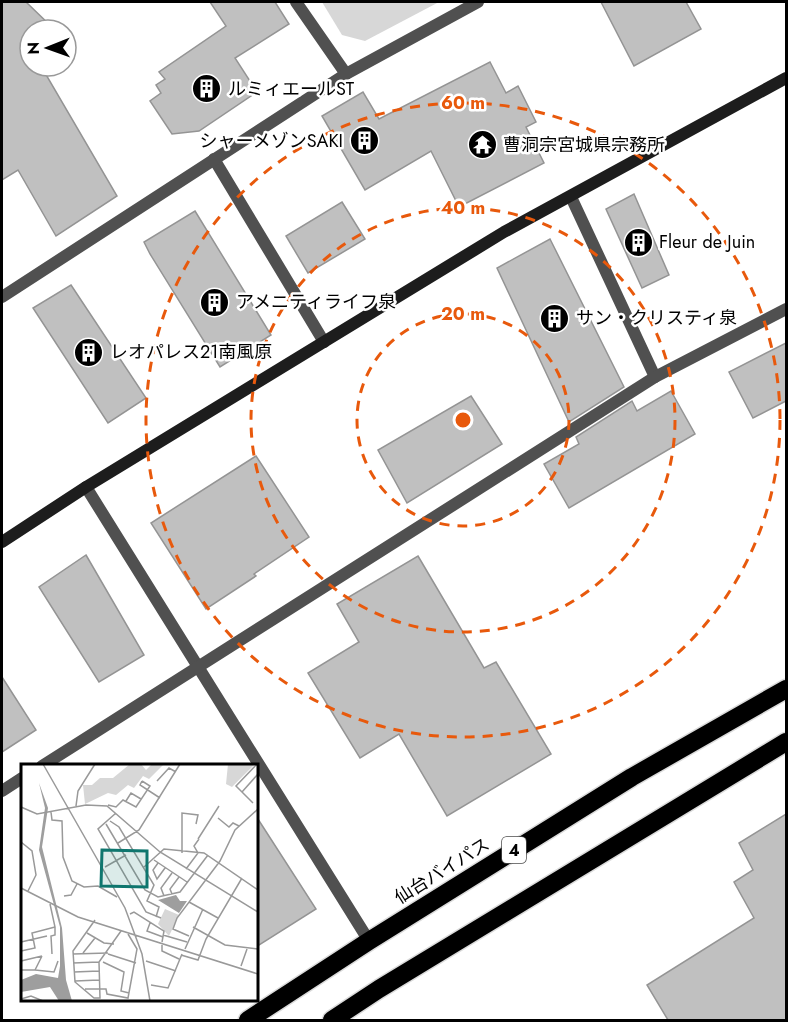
<svg xmlns="http://www.w3.org/2000/svg" width="788" height="1022" viewBox="0 0 788 1022" font-family="Jost,'Noto Sans JP',sans-serif">
<style>
.green{fill:#d7d7d7}
.building{fill:#c0c0c0;stroke:#949494;stroke-width:1.5}
.lines{fill:none;stroke-linecap:round;stroke-linejoin:round}
.highway-casing{stroke:#dbdbdb;stroke-width:21}
.street{stroke:#505050;stroke-width:12}
.secondary{stroke:#1d1d1d;stroke-width:12}
.highway{stroke:#000;stroke-width:18}
.ring{fill:none;stroke:#e8590c;stroke-width:3;stroke-dasharray:10 8}
.labels{text-anchor:middle;dominant-baseline:central;stroke-width:5;stroke-linejoin:round;paint-order:stroke}
.shield{fill:#fff;stroke:#4c4c4c;stroke-width:1.5}
.shield-label{font-size:16px;font-weight:bold;fill:#000}
.poi-label{font-size:18px;fill:#000;stroke:#fff;text-anchor:start}
.street-label{font-size:18px;fill:#000;stroke:#fff}
.inset-road{fill:none;stroke:#999;stroke-width:1.5}
.view{fill:#0f766e;fill-opacity:0.15;stroke:#0f766e;stroke-width:3}
.inset-edge{fill:none;stroke:#000;stroke-width:3}
.centre{fill:#e8590c;stroke:#fff;stroke-width:3}
.ring-label{font-size:18px;text-anchor:middle;font-weight:bold;fill:#e8590c;stroke:#fff;stroke-width:5;stroke-linejoin:round;paint-order:stroke}
</style>
<rect width="100%" height="100%" fill="#fff"/>
<polygon class="green" points="322,2 439,2 365,41 342,35"/>
<g class="building">
<polygon points="2,2 26,2 55,30 30,30 30,66 41,66 117,196 56,236 18,170 2,180"/>
<polygon points="210,2 275,2 289,24 235,58 257,92 199,131 172,134 150,101 161,93 156,85 165,79 159,72 226,26"/>
<polygon points="601,2 686,2 701,29 634,66"/>
<polygon points="490,62 506,93 518,86 536,122 526,127 544,163 459,207 431,151 365,190 322,116 363,92 379,119"/>
<polygon points="634,194 669,275 642,288 606,209"/>
<polygon points="342,202 365,239 308,273 286,236"/>
<polygon points="195,211 271,335 220,367 150,254 144,242"/>
<polygon points="550,239 624,387 569,422 497,268"/>
<polygon points="71,285 146,398 108,423 33,308"/>
<polygon points="786,343 786,401 753,418 729,372"/>
<polygon points="671,391 695,434 569,508 544,464 579,444 576,437 632,401 637,411"/>
<polygon points="471,396 502,444 407,503 378,450"/>
<polygon points="256,456 309,537 254,574 256,576 206,609 151,523"/>
<polygon points="86,555 144,655 99,682 39,587"/>
<polygon points="418,556 484,668 496,662 551,754 447,816 399,734 360,758 308,673 359,642 337,604"/>
<polygon points="2,677 36,730 2,752"/>
<polygon points="786,814 786,1020 668,1020 647,985 754,918 734,882 753,870 739,843"/>
<polygon points="256,816 316,909 256,947"/>
</g>
<g class="lines">
<defs>
<g id="highway">
<polyline points="248,1020 369,941 632,777 786,689"/>
<polyline points="332,1020 379,989 786,742"/>
</g>
</defs>
<use href="#highway" class="highway-casing"/>
<g class="street">
<polyline points="296,2 346,74"/>
<polyline points="214,159 324,342"/>
<polyline points="571,197 655,377"/>
<polyline points="2,297 346,74 478,2"/>
<polyline points="86,487 369,941"/>
<polyline points="42,766 655,377 786,309"/>
<polyline points="2,791 22,778"/>
</g>
<polyline class="secondary" points="2,542 86,487 504,232 786,78"/>
<use href="#highway" class="highway"/>
</g>
<g class="ring">
<circle cx="463" cy="420" r="106"/>
<circle cx="463" cy="420" r="212"/>
<circle cx="463" cy="420" r="317"/>
</g>
<defs>
<symbol id="building-disc" viewBox="-11 -11 22 22"><circle r="9.5" fill="#000" stroke="#fff"/><path d="M-4-6H4V6H1V3H-1V6H-4ZM-2.5-4.3h1.7v1.8h-1.7ZM.8-4.3h1.7v1.8H.8ZM-2.5-1h1.7V.8h-1.7ZM.8-1h1.7V.8H.8Z" fill="#fff"/></symbol>
<symbol id="temple-disc" viewBox="-11 -11 22 22"><circle r="9.5" fill="#000" stroke="#fff"/><path d="M0-6L5-2H3V0L6.5 2.5H4V6H1.5V3h-3V6H-4V2.5H-6.5L-3 0V-2H-5Z" fill="#fff"/></symbol>
</defs>
<g fill-rule="evenodd">
<use href="#building-disc" x="190" y="72" width="33" height="33"/>
<use href="#building-disc" x="348" y="124" width="33" height="33"/>
<use href="#temple-disc" x="466" y="128" width="33" height="33"/>
<use href="#building-disc" x="622" y="226" width="33" height="33"/>
<use href="#building-disc" x="198" y="286" width="33" height="33"/>
<use href="#building-disc" x="538" y="302" width="33" height="33"/>
<use href="#building-disc" x="72" y="336" width="33" height="33"/>
</g>
<g class="labels">
<rect class="shield" x="502" y="837" width="24" height="26" rx="4.5"/>
<g class="shield-label">
<text x="514" y="850">4</text>
</g>
<g class="poi-label">
<text x="228" y="89">ルミィエールST</text>
<text x="343" y="141" text-anchor="end">シャーメゾンSAKI</text>
<text x="503" y="145">曹洞宗宮城県宗務所</text>
<text x="659" y="242">Fleur de Juin</text>
<text x="236" y="302">アメニティライフ泉</text>
<text x="576" y="318">サン・クリスティ泉</text>
<text x="110" y="352">レオパレス21南風原</text>
</g>
<g class="street-label">
<text transform="translate(442 871) rotate(-32)">仙台バイパス</text>
</g>
</g>
<g transform="translate(21 764)">
<rect width="237" height="237" fill="#fff"/>
<path d="M 109,0 L 120,0 L 125,6 L 131,0 L 143,0 L 128,15 L 122,12 L 113,24 L 107,21 L 95,31 L 87,29 L 64,40 L 62,21 L 71,21 L 79,14 L 92,14 ZM 207,0 L 234,0 L 211,23 L 205,20 ZM 144,145 L 158,151 L 148,172 L 137,160 Z" fill="#d7d7d7"/>
<path d="M 18,19 L 27,44 L 21,83 L 41,164 L 45,216 L 51,237 L 38,237 L 29,223 L 0,228 L 0,216 L 15,210 L 37,214 L 39,202 L 39,163 L 18,86 L 24,44 ZM 155,131 L 159,137 L 166,137 L 158,149 L 137,136 Z" fill="#9e9e9e"/>
<path class="inset-road" d="M 22,0 L 104,144 L 121,190 L 129,237M 121,17 L 119,21 L 139,34M 136,17 L 148,4 L 155,8M 221,28 L 237,10M 105,37 L 110,29 L 120,35M 232,39 L 215,22 L 236,0M 87,41 L 95,43 L 102,36 L 115,43 L 129,22 L 121,17M 55,42 L 57,27 L 74,0M 0,43 L 16,50 L 65,41 L 86,42 L 139,88 L 237,148M 30,48 L 31,56 L 41,57 L 42,93 L 51,117 L 63,123 L 77,122 L 96,133M 95,49 L 77,65 L 125,148 L 140,154M 197,54 L 208,63 L 212,59 L 218,62M 89,57 L 98,63 L 133,121 L 126,137 L 138,143 L 135,153M 85,60 L 124,126 L 137,133 L 159,128 L 187,91M 177,75 L 198,42M 0,78 L 11,87 L 15,111 L 7,127M 97,79 L 118,66 L 159,0M 161,89 L 161,49 L 177,51 L 175,60M 133,96 L 166,118M 137,99 L 132,106 L 136,115 L 144,104M 84,103 L 105,91M 123,103 L 143,85 L 183,89 L 237,126M 165,105 L 177,89 L 173,82 L 178,75M 0,124 L 57,153 L 237,210M 151,130 L 149,125 L 158,113M 43,132 L 50,131 L 56,120M 143,132 L 140,124 L 151,109M 168,138 L 197,154M 29,140 L 34,163 L 34,171 L 30,172 L 31,190M 109,150 L 113,148 L 143,167 L 141,178M 74,156 L 52,187 L 54,218 L 73,234 L 79,234 L 78,198 L 100,167M 129,159 L 126,167 L 142,173M 172,163 L 204,181 L 237,185M 66,169 L 83,179 L 93,180M 142,171 L 166,178M 168,172 L 152,165 L 156,154 L 199,97 L 214,66 L 237,45M 0,178 L 26,172M 141,181 L 141,187 L 158,195M 164,185 L 182,145M 0,187 L 14,184 L 11,169 L 34,163M 62,189 L 74,174M 52,190 L 87,189M 87,190 L 115,199M 160,191 L 177,196 L 185,175 L 221,114M 0,197 L 21,192M 125,197 L 155,207M 82,198 L 103,208 L 100,227 L 108,229M 52,199 L 78,198M 220,202 L 226,185M 0,206 L 14,206 L 21,192M 14,206 L 33,208 L 37,197M 53,208 L 78,207M 54,217 L 78,216M 130,221 L 147,224 L 161,190M 64,225 L 85,225 L 86,230 L 107,234 L 116,185 L 107,170M 0,235 L 10,232 L 22,237"/>
<path class="view" d="M 81,86 L 126,87 L 126,123 L 80,122 Z"/>
<rect width="237" height="237" class="inset-edge"/>
</g>
<circle cx="463" cy="420" r="9" class="centre"/>
<g class="ring-label">
<text x="463" y="109">60 m</text>
<text x="463" y="214">40 m</text>
<text x="463" y="320">20 m</text>
</g>
<rect width="788" height="1022" fill="none" stroke="#000000" stroke-width="6"/>
<g transform="translate(48 48) rotate(269)"><circle r="28" fill="#ffffff" stroke="#999999" stroke-width="1.5"/>
<path d="M0-4.5L10 22L0 15L-10 22Z" fill="#000000"/>
<text y="-9" font-size="16" font-weight="bold" text-anchor="middle" fill="#000000">N</text>
</g>
</svg>
